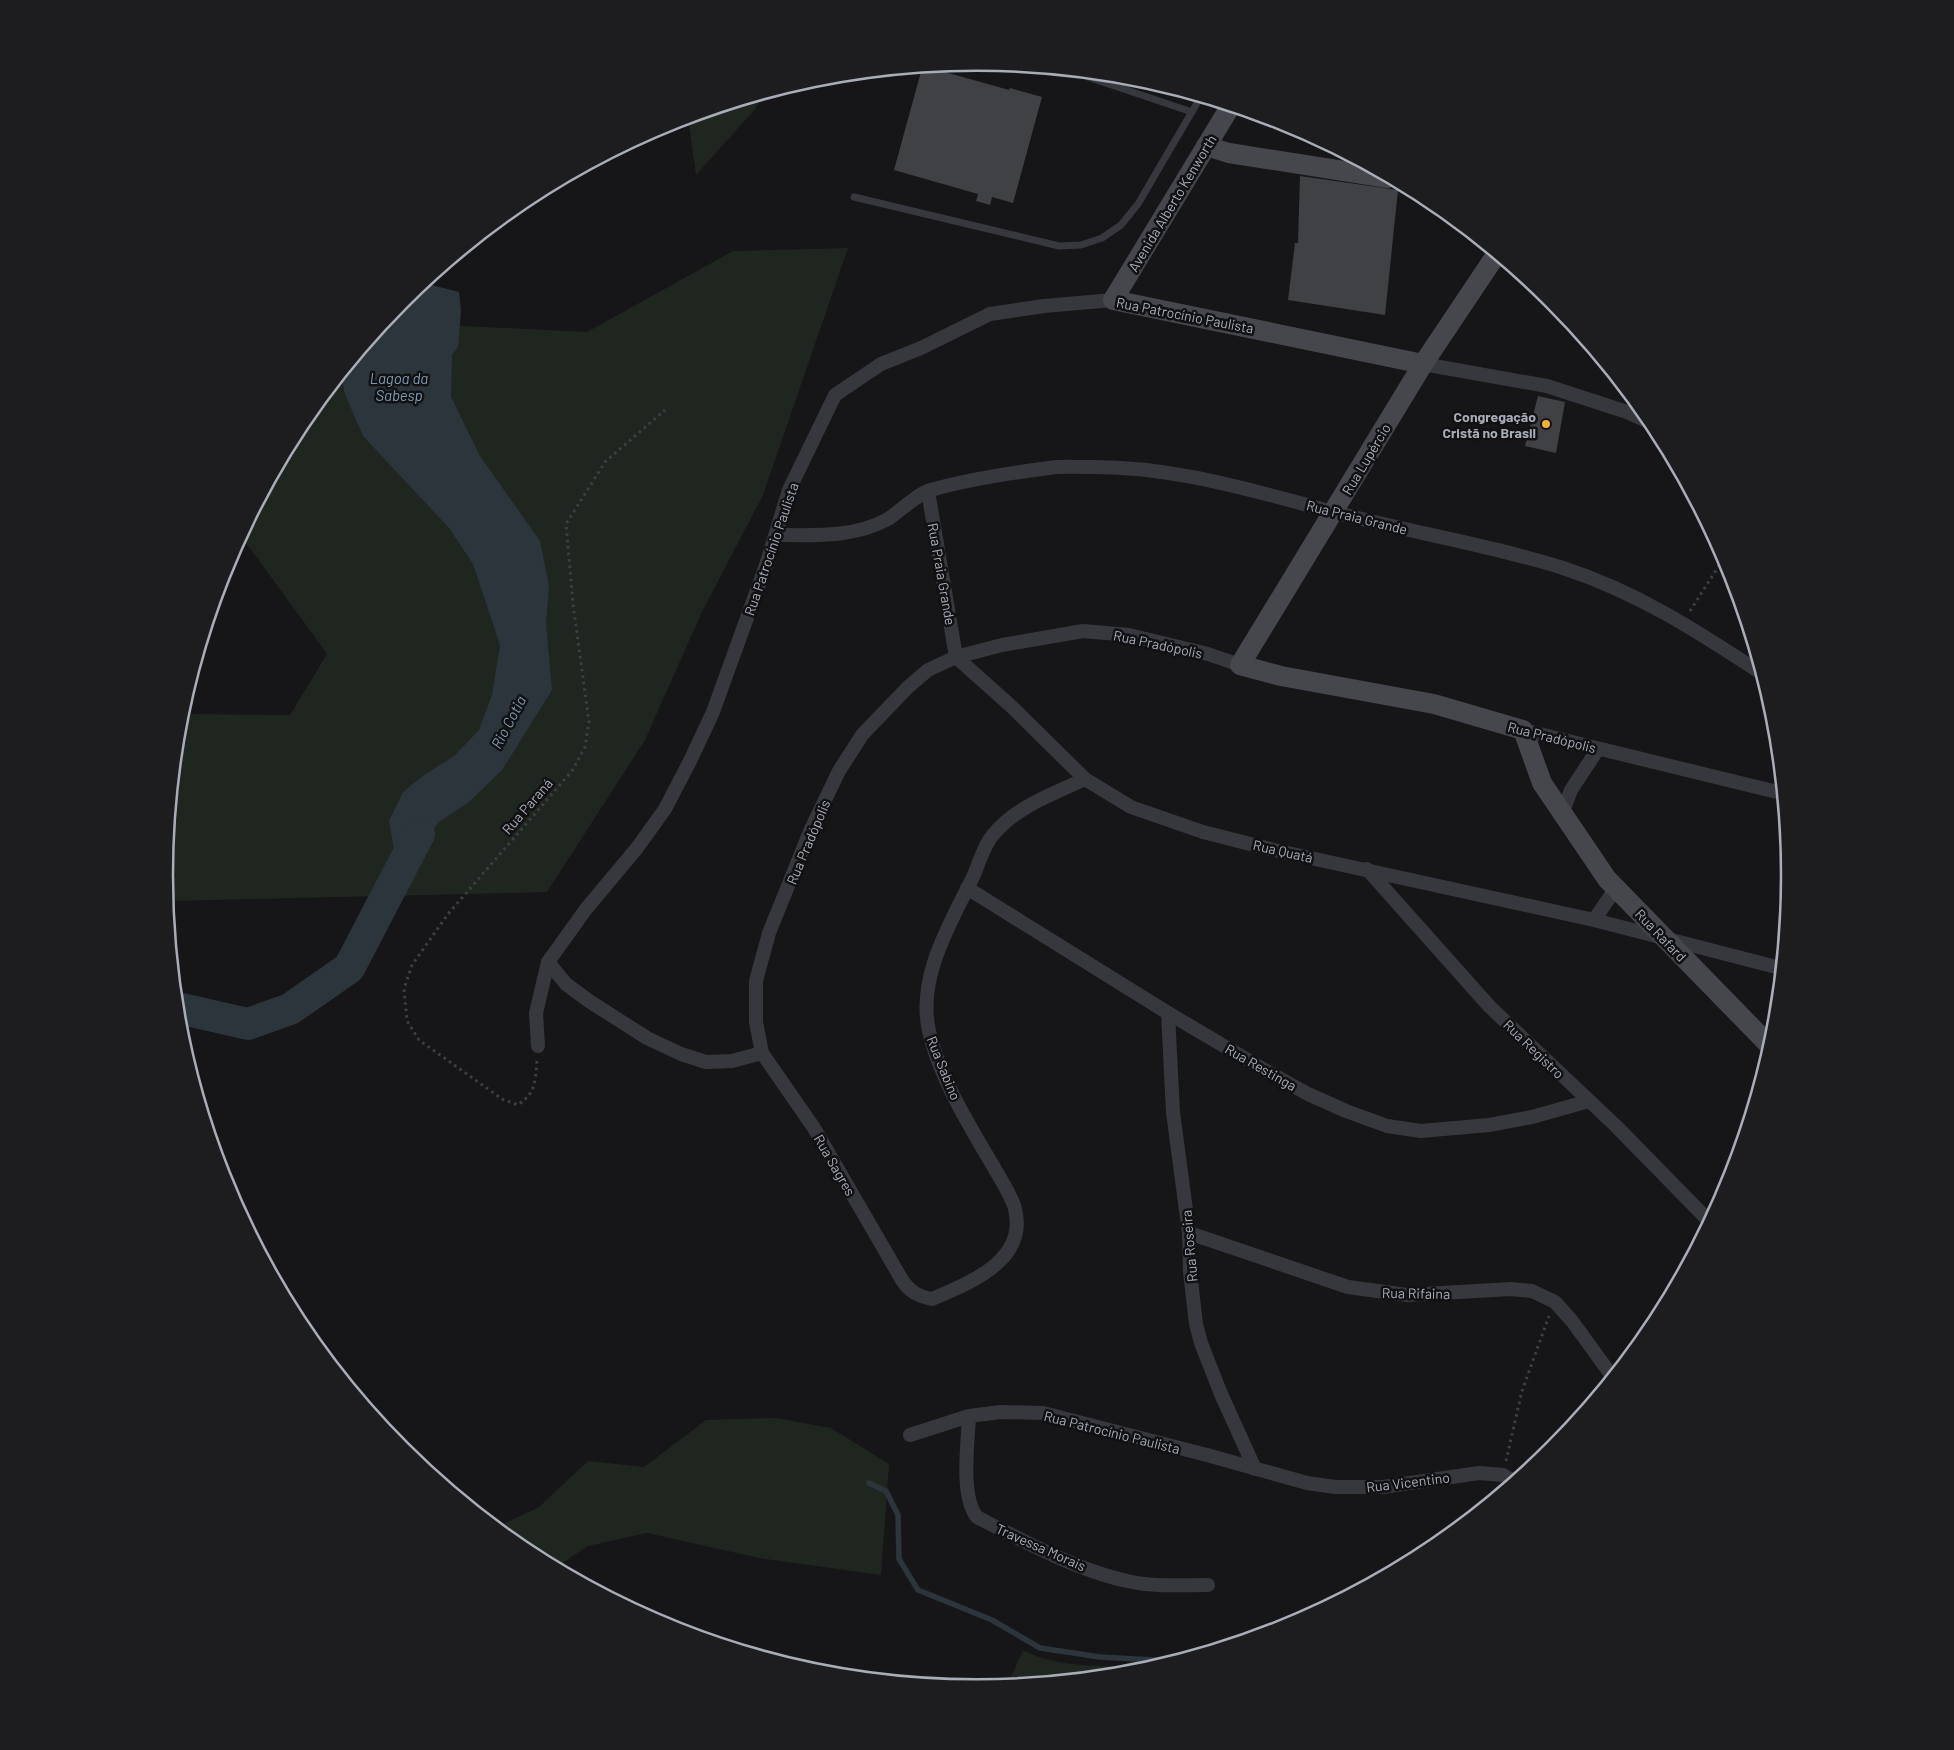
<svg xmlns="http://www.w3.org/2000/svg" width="1954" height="1750" viewBox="0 0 1954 1750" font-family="Barlow,sans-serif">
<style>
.green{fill:#1e261f}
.water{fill:#2c353c}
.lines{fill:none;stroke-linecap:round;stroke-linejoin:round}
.stream{stroke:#2c353c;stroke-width:5.5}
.river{stroke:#2c353c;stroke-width:32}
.building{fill:#404145}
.path{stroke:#3d3f44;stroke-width:3;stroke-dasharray:2.5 4;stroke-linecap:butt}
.lane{stroke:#37383d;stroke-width:7}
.street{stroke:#37383d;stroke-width:14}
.secondary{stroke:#45474d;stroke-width:20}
.poi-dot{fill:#f2b134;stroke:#111113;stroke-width:2}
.labels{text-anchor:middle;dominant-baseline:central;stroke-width:5;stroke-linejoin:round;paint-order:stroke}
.street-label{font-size:14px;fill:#a8adb8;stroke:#111113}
.poi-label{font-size:14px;font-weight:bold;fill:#a8adb8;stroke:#111113;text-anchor:end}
.water-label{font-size:15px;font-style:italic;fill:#7f9bb3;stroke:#111113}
.rim{fill:none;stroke:#a8adb8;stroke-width:2.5}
</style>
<rect width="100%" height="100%" fill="#161618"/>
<g class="green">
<polygon points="763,95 755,109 696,175 688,118"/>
<polygon points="848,248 763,495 702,612 645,740 547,892 167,901 165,875 181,714 290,715 327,654 241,536 302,423 385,322 587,332 733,251"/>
<polygon points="776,1418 831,1428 889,1464 881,1575 759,1558 647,1533 588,1546 556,1567 525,1550 496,1526 499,1526 539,1507 588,1461 644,1467 706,1420"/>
<path d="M 1023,1650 C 1058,1669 1111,1666 1151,1667 L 1135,1672 L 1008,1684 Z"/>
</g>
<polygon class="water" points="424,283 459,292 461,311 458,347 452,355 451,397 480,456 540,541 549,587 546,623 552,690 502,770 469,802 439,822 398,872 389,821 403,792 424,775 454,756 479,730 492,695 500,645 473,564 449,528 363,436 344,392 342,374 403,300"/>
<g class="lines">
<polyline class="stream" points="869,1483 886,1491 898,1515 899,1559 918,1590 992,1620 1040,1648 1100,1657 1172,1661"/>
<polyline class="river" points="178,1008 248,1024 290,1009 349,968 419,834"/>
</g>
<g class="building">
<polygon points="927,67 1009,90 1010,88 1042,97 1013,203 992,197 990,205 976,201 978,194 894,170 922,68"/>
<polygon points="1300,176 1398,190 1385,315 1288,300 1295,243 1298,243"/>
<polygon points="1538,396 1565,402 1556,453 1525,446"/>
</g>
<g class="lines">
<g class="path">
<polyline points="1690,611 1724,558"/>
<path d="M 537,1061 C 535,1083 536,1092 518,1105 L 502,1099 L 419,1040 L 407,1021 L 404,989 L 412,965 L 448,914 L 572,771 L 585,747 L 589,722 L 573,604 L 566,524 L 605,462 L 665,410"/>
<polyline points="1506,1461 1522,1391 1549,1316"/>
</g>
<g class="lane">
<polyline points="1073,72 1192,112"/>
<polyline points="854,197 1059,246 1081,245 1102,238 1121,225 1138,204 1200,98"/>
</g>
<g class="street">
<polyline points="1423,364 1547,386 1627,412 1652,423"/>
<polyline points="928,491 956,657 1012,707 1085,779 1131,807 1203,832 1274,850 1594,920 1780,968"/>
<path d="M 776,535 C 813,535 854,538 888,519 C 902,510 915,495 931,490 C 969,479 1010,473 1049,468 C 1061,466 1073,467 1085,467 C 1169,465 1250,490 1330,511 C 1408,532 1487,544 1563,568 C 1637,592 1697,631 1761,673"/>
<polyline points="1523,730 1781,793"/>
<path d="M 1085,779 C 1053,794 1015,807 992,836 C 983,847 979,864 973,877 C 950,924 917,977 929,1031 C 941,1086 981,1143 1008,1192 C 1010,1197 1014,1203 1015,1209 C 1028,1261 969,1283 932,1299 C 918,1296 910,1292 902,1280 L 814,1128 L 762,1053 L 756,1022 L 756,981 L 769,933 L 811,829 L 839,771 L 862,735 L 907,688 L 928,670 L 956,657 L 1002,645 L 1083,631 L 1129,635 L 1208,654 L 1240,665"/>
<polyline points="1562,814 1571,790 1598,749"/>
<polyline points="1367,869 1490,1007 1616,1126 1709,1221"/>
<polyline points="967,888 1168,1013 1263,1069 1308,1094 1346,1111 1387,1126 1421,1131 1489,1125 1532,1117 1589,1101"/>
<polyline points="1594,920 1616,888"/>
<polyline points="548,962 566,984 589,1001 647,1038 681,1054 706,1062 732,1061 762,1053"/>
<polyline points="1168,1013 1173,1112 1189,1233 1190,1272 1196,1324 1201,1343 1221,1394 1255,1469"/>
<polyline points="538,1046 536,1013 548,962 586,909 637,848 665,809 690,761 713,712 766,565 789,490 835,395 881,364 921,348 990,314 1044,306 1113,300"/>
<polyline points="1189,1233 1348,1287 1407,1295 1511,1289 1532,1291 1555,1302 1572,1321 1612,1376"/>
<path d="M 969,1416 C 968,1442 960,1496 977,1517 C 1023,1541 1080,1572 1132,1582 C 1156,1587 1183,1585 1208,1585"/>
<polyline points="910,1435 969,1416 1001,1412 1043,1413 1207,1455 1307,1483 1335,1487 1383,1487 1479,1473 1503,1475 1513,1481"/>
</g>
<g class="secondary">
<polyline points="1230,107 1113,300 1423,364"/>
<polyline points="1206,146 1229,153 1388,178"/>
<polyline points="1496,255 1423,364 1240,665 1281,676 1434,704 1523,730 1542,783 1607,879 1770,1046"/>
</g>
</g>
<circle class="poi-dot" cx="1546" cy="424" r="5"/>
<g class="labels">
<g class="street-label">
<text transform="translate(1172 203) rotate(-59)">Avenida Alberto Kenworth</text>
<text transform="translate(1185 315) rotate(11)">Rua Patrocínio Paulista</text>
<text transform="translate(1366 459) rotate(-59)">Rua Lupércio</text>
<text transform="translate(1357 517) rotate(14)">Rua Praia Grande</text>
<text transform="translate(771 549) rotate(-71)">Rua Patrocínio Paulista</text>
<text transform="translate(942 574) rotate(80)">Rua Praia Grande</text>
<text transform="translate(1158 644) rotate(12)">Rua Pradópolis</text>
<text transform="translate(1552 737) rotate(14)">Rua Pradópolis</text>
<text transform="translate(527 806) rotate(-49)">Rua Paraná</text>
<text transform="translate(808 842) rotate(-67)">Rua Pradópolis</text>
<text transform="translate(1283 851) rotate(13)">Rua Quatá</text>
<text transform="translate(1661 935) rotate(46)">Rua Rafard</text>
<text transform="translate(1534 1049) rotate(44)">Rua Registro</text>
<text transform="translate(1261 1067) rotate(30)">Rua Restinga</text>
<text transform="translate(944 1068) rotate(68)">Rua Sabino</text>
<text transform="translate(835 1165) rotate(60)">Rua Sagres</text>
<text transform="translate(1189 1246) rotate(-95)">Rua Roseira</text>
<text transform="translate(1416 1293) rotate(1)">Rua Rifaina</text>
<text transform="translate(1112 1432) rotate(14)">Rua Patrocínio Paulista</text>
<text transform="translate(1408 1482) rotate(-7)">Rua Vicentino</text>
<text transform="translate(1041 1547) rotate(24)">Travessa Morais</text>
</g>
<g class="poi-label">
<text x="1536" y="416">Congregação<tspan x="1536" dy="16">Cristã no Brasil</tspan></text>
</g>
<g class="water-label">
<text x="399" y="378">Lagoa da<tspan x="399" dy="17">Sabesp</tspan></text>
<text transform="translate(508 722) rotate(-62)">Rio Cotia</text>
</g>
</g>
<path d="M0 0H1954V1750H0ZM173 875a804 804 0 1 1 1608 0a804 804 0 1 1-1608 0Z" fill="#1d1d20" fill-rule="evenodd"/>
<path class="rim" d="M173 875a804 804 0 1 1 1608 0a804 804 0 1 1-1608 0Z"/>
</svg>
